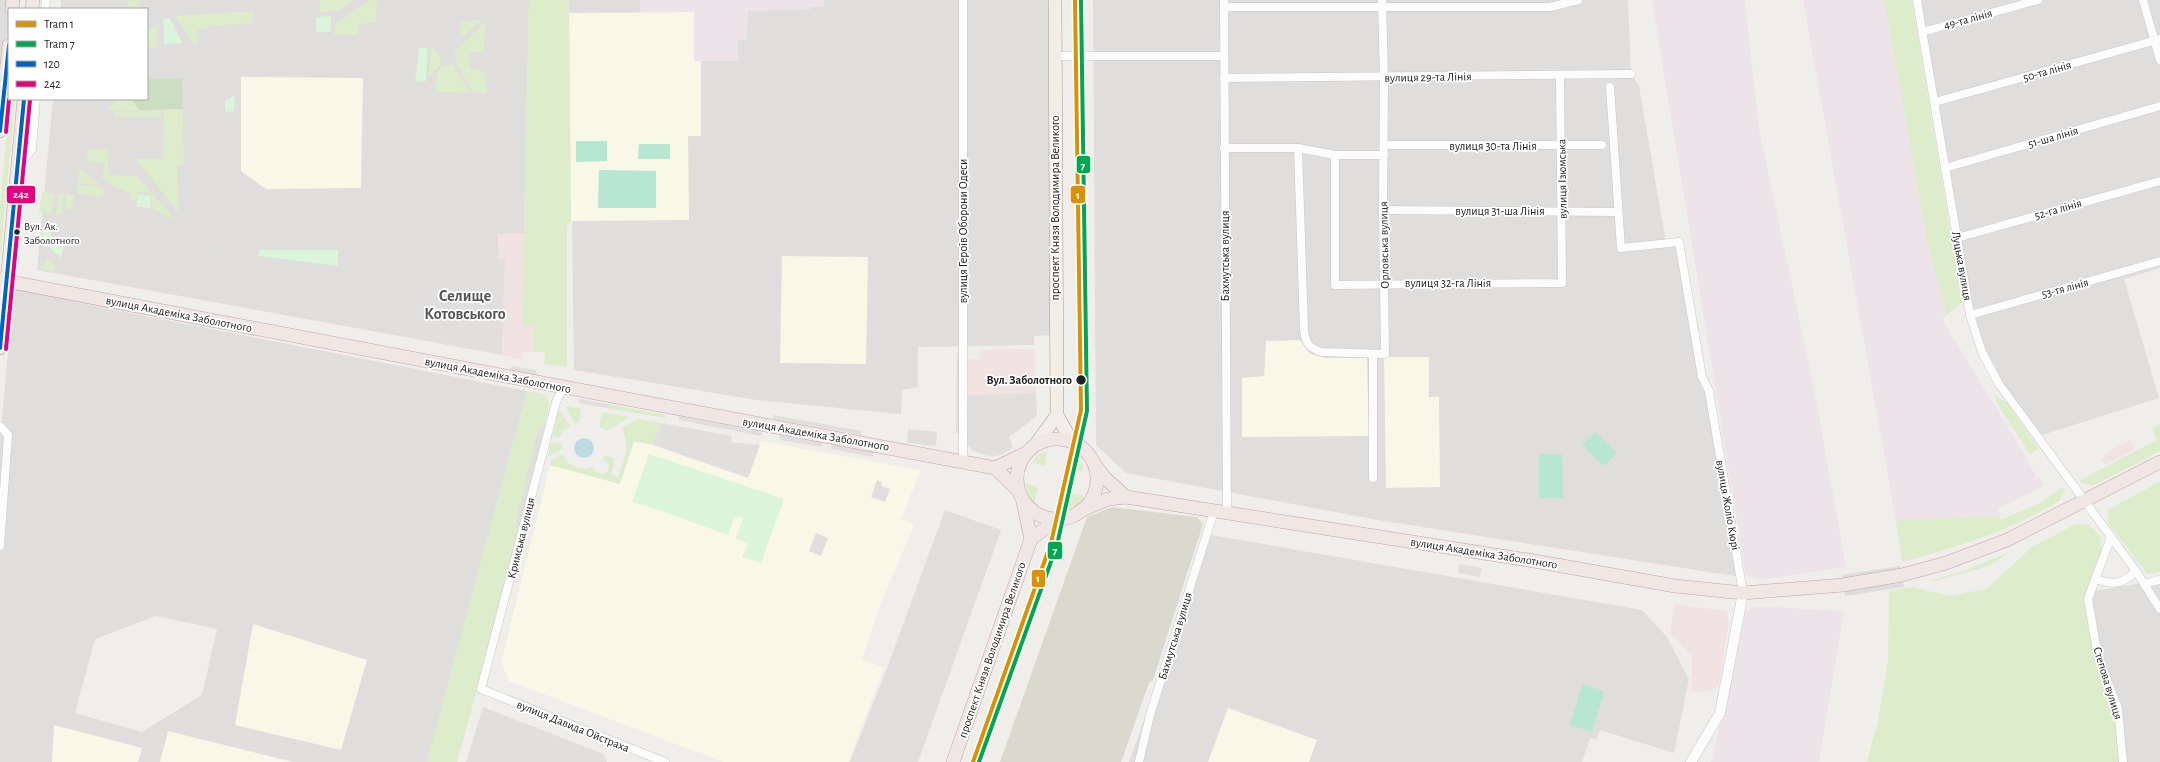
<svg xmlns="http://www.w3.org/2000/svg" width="2160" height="762" viewBox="0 0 2160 762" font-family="'Alegreya Sans',sans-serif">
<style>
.residential{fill:#dfdedc;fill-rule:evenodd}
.commercial{fill:#f1e3e1}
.industrial{fill:#ede4e9}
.education{fill:#f8f7e8}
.construction{fill:#d9d9cd}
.grass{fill:#ddeccb}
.forest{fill:#cbdec1}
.park{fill:#daf5da}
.pitch{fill:#b7e6d2}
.parking{fill:#e0dfde}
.water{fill:#bfdbe3}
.pier{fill:#dedddd}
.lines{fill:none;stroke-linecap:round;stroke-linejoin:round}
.minor-casing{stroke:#c9c8c7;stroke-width:9}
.tertiary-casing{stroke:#c9c8c7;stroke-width:11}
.primary-casing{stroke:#a79c86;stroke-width:14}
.trunk-casing{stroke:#c5a2ac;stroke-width:14}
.minor{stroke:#fdfcfc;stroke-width:8}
.tertiary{stroke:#fdfcfc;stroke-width:10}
.primary{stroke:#f3ede7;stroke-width:13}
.trunk{stroke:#f0e6e4;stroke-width:13}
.bus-1-casing{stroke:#fff;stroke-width:7}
.bus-2-casing{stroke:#fff;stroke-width:7}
.bus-1{stroke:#0065bd;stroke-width:4}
.bus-2{stroke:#e5007d;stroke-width:4}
.tram-1-casing{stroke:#fff;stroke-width:7}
.tram-2-casing{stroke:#fff;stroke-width:7}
.tram-1{stroke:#d79205;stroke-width:4}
.tram-2{stroke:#00a651;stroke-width:4}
.bus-dot{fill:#222;stroke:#fff;stroke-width:1.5}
.labels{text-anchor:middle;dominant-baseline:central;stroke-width:3.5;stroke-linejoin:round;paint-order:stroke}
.bus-label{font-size:11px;fill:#222;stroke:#fff;text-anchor:start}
.street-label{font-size:12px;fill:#222;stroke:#fff}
.stop-label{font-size:12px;font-weight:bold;fill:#222;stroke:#fff;text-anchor:end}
.district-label{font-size:16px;font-weight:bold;fill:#555;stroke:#fff}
.line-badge{stroke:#fff;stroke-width:1.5}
.badge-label{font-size:11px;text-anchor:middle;font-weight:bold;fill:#fff}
</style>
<rect width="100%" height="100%" fill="#f0eeeb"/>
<g class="residential">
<polygon points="0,0 12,0 9,9 0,131"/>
<polygon points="61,0 529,0 524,233 498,234 499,259 407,259 408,321 395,330 394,335 37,270 53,99 147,99 147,9 61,9"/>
<polygon points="569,0 1048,0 1050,335 1034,336 1034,345 918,347 918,387 902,390 901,414 757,400 574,370"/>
<polygon points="1093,0 1628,0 1631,74 1639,86 1666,243 1679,242 1741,577 1378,520 1126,473 1096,445"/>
<polygon points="1916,0 2160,0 2160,268 2124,279 2159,398 2039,436 1999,384 1978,340"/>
<path d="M 14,290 L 527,391 L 427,762 L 0,762 L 0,437 ZM 156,616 L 217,629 L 202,695 L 142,732 L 75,713 L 95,639 Z"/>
<polygon points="945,510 1001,530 918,762 850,762 887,668"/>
<polygon points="1211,535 1642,610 1667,637 1689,679 1674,753 1600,730 1596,740 1590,738 1582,762 1129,762"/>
<polygon points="2160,580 2160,762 2123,762 2098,657 2089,592"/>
</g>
<g class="commercial">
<polygon points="524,233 522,326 534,326 534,352 523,352 522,360 502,355 505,259 499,259 498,234"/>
<polygon points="1035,349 1036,393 968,395 967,359 980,359 979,350"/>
<polygon points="2130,440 2135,449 2105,465 2101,459 2105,456 2104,454"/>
<polygon points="1674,604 1726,611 1729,623 1719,685 1711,691 1691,692 1692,657 1670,632"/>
</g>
<g class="industrial">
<polygon points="640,0 824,0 824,7 811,7 811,9 748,11 747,40 738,40 738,61 694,61 694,12 640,13"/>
<polygon points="1652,0 1745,0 1759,129 1814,388 1846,567 1759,580 1746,576"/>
<polygon points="1803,0 1884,0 1928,245 1947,315 1942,319 2026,457 2037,478 2040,477 2045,486 1998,508 2000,516 1896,521"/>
<polygon points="1755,606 1844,611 1819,762 1711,762 1746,611"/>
</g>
<g class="education">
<polygon points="694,12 694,61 701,61 701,136 688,136 689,220 571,221 569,13"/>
<polygon points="241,77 363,78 361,188 266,189 241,171"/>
<polygon points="782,256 868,257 866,364 780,363"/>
<polygon points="1300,340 1310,354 1325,358 1367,358 1369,436 1242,437 1242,378 1264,376 1266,341"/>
<polygon points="1384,357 1429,357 1429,397 1439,397 1440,487 1386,488"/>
<polygon points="634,441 653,445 758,451 760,441 921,470 901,519 915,524 883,598 862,659 884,668 848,762 723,762 509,681 501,663 550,465 620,484"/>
<polygon points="253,624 367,660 341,750 235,725"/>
<polygon points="1228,708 1317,740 1309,762 1208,762"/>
<polygon points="54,725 142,748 138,762 52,762"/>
<polygon points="168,731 293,762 160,762"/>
</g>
<polygon class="construction" points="1112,507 1197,517 1203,524 1153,680 1149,683 1121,762 1000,762 1087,517"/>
<g class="grass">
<polygon points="128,0 140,0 139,9 127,9"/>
<polygon points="320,0 354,0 341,10 319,13"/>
<polygon points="371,0 377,0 376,23 359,24 358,35 334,35 335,24"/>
<polygon points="529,0 569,0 571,221 567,226 567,367 544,364 545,352 534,352 534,326 522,326"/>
<polygon points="1884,0 1912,0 1962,302 1947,315 1928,245"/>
<polygon points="253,11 253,23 209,26 208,29 197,30 197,46 193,46 193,43 175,16"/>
<polygon points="482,20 461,38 460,22"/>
<polygon points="485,22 484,52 469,52 469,68 485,72 487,93 474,93 455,62 457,57 454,52"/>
<polygon points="158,24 157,47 147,48 147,32"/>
<polygon points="431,45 440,56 441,63 429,79"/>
<polygon points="443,65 453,65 470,93 435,92 437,73"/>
<polygon points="147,79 182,79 184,165 177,166 178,212 136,159 163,159 164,110 107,110 116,99 147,99"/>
<polygon points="10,99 15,99 0,260 0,205"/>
<rect x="115" y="111" width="46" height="6"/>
<polygon points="88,149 107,149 109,175 137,176 176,220 151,208 152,194 138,192 135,201 130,200 130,193 116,188 103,178 104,164 86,161"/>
<polygon points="79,170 84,171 99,185 78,183"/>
<polygon points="78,185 100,187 105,192 100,197 77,193"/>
<polygon points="42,192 55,194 52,214 39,212"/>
<polygon points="59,194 64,194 61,214 56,214"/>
<polygon points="66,195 74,195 72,210 65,209"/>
<polygon points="48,258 56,267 55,271 40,269"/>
<polygon points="527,391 546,395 549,404 545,425 539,428 521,530 457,762 427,762"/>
<polygon points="1993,393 2007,403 2039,449 2030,454 1999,407"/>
<polygon points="608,404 665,415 666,418 606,408"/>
<polygon points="565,406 581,409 579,422 575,424"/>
<polygon points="559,409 570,426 562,432 560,438 553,436"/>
<polygon points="602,412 630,417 606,431 599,426"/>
<path d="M 639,419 L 661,423 L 653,445 L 634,441 L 620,484 L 550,465 L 551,460 L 563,454 C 567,466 581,472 593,467 L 595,471 L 602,474 L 607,472 L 609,467 L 607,462 L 603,459 L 605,455 L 613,458 L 614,464 L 611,474 L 618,477 C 624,458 631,450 622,428 Z"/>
<polygon points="2160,424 2160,451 2094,485 2090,485 2081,483 2080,481 2084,478 2157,440 2152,428"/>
<polygon points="551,442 562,444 563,449 548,457"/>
<polygon points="1047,451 1045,466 1032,463 1037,455"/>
<polygon points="1076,455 1083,465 1083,472 1072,470"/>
<polygon points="2160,481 2160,572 2148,574 2108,523 2108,510"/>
<polygon points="1025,483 1038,487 1034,503 1027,493"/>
<path d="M 2062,487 L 2065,489 L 2060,500 C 2012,531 1956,547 1902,562 L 1896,521 L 2000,516 L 2001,520 L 2042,502 Z"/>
<polygon points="1070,493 1083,495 1083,498 1077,505 1065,510"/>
<polygon points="2076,524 2089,525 2101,537 2102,563 2089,592 2098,657 2113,692 2123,762 1867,762 1878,721 1888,661 1889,591 1913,587 1949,596 1986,589 2032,547"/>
<polygon points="2010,552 1989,566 1935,581 1928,581 1963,571"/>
</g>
<polygon class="forest" points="147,79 182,79 183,109 139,110 131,99 147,99"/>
<g class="park">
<polygon points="331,16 331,32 316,32 316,17"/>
<polygon points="170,18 182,43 164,44 163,20"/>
<polygon points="419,48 428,48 426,81 415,82"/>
<polygon points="235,95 234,111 225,112 225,100"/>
<polygon points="138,194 151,196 150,208 136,207"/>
<path d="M 49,230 C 52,238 55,245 64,247 L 61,258 L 44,242 L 42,232 Z"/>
<polygon points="259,250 338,250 338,266 258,256"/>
<polygon points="649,454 784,499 761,563 742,557 748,543 736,538 743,518 735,516 728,535 642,504 641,505 632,502"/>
</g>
<g class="pitch">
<polygon points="576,141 607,141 607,161 576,162"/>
<polygon points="639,144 670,144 670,159 638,159"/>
<polygon points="599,170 656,171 656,208 598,208"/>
<polygon points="1595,432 1617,453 1603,466 1582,445"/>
<polygon points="1539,454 1562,454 1563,498 1539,498"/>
<polygon points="1582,684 1604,691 1592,732 1570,725"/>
</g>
<g class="parking">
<polygon points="259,19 264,19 264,52 275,52 275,58 221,58 221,46 198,45 198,32 209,31 209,27 259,26"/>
<polygon points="216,67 232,68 231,83 215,84"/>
<polygon points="970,78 993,78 993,111 971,111"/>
<polygon points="1403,95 1412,95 1413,138 1404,138"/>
<polygon points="87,122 95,122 94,137 86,137"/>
<polygon points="73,213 85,214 84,221 75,220 70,246 58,245 54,239 46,215 63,218"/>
<polygon points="214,227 221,227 220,278 213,278"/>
<polygon points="74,248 89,251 86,268 70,266"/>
<polygon points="406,259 505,259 502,355 394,335 395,319 408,321"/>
<polygon points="257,349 323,361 314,410 325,412 322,427 317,426 303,487 235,477"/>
<polygon points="957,353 961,354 960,433 956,433"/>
<polygon points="512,366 536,370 537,376 508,371"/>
<polygon points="1036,393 1037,416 1009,437 1013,448 1003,454 993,457 973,451 967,444 968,395"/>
<polygon points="579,399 608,404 606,408 579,403"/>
<polygon points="773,415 862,431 861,435 773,419"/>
<polygon points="679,416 762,432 761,436 678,420"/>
<polygon points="661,423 732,436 731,442 760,445 748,478 653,445"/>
<polygon points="545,425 521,530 515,526 539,428"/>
<polygon points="908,429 937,432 936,446 907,443"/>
<polygon points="780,435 822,443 821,447 780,440"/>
<polygon points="832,444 873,452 873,457 831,449"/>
<polygon points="877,480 882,482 881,486 890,489 885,502 871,497"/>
<polygon points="74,493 167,511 163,542 47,577 49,549 68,548"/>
<polygon points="816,533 828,538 821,556 809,551"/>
<polygon points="953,550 962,554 952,579 943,576"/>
<polygon points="1459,564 1482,568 1480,577 1458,573"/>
<polygon points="483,707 604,754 607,762 466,762"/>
</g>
<circle class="water" cx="584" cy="448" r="10"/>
<polygon class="pier" points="1900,566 1904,587 1845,596 1842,575"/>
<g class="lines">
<defs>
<g id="minor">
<polyline points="963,0 963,462"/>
<polyline points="1224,0 1227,513"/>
<polyline points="1917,0 1970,315 1982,352 1999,384 2136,571 2160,609"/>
<polyline points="2143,0 2160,60"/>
<polyline points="1224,7 1550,7 1578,0"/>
<polyline points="45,9 46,0"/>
<polyline points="1922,32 2038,0"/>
<polyline points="1055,56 1224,56"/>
<polyline points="1224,78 1631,74"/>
<polyline points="1610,87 1621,248 1679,242 1702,377 1709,391 1743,593"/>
<polyline points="1935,102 2160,39"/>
<polyline points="1384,145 1602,145"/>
<polyline points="1224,148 1298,148 1335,155 1384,155"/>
<path d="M 1298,148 L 1304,329 C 1305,342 1308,347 1321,352 L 1385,354 L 1383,210 L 1384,78 L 1382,0"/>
<polyline points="1335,155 1335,285 1562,283 1560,76"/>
<polyline points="19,166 32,149 36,99"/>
<polyline points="1945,168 2160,106"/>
<polyline points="1383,210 1618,212"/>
<polyline points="1957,238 2160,181"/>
<polyline points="1970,315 2160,261"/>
<polyline points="563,388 556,402 481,689 665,762"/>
<polyline points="0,426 8,435 0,546"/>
<polyline points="1373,478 1373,354"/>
<polyline points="2111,537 2088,599 2098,657 2118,708 2123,762"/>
<path d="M 2095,579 C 2114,585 2121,585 2136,571"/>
<polyline points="2144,584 2160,580"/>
<polyline points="1139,762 1150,715 1214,511"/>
</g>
<polyline id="tertiary" points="1691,762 1720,713 1743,593"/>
<g id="primary">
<polyline points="1055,0 1057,415 1067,433 1076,444"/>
<polyline points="0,348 7,282"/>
<polyline points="1036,444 1057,415"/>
</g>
<g id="trunk">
<polyline points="12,9 13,0"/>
<polyline points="32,9 33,0"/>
<polyline points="0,131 9,45"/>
<path d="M 0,280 C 332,342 663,407 995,468 L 1018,490"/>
<polyline points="7,282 24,99"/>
<circle cx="1057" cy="479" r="40"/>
<polyline points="1095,465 1105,478 1126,497"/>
<polyline points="995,468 1026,453"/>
<polyline points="1023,502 1031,539"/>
<polyline points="1080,511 1108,499 1126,497 1534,561 1675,586 1743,593 1843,585 1902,575 1946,563 2007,540 2160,462"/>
<polyline points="953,762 1031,539 1051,524 1068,517"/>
</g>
</defs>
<use href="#minor" class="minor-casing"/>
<use href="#tertiary" class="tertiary-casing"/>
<use href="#primary" class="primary-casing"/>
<use href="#trunk" class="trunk-casing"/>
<use href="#minor" class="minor"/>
<use href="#tertiary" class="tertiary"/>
<use href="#primary" class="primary"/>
<use href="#trunk" class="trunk"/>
<defs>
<g id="bus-1">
<polyline points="0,131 9,45"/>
<polyline points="0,348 24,99"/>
</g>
<g id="bus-2">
<polyline points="6,132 9,99"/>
<polyline points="6,349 30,100"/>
</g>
</defs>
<use href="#bus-1" class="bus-1-casing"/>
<use href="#bus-2" class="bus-2-casing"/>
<use href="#bus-1" class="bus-1"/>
<use href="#bus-2" class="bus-2"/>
<defs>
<polyline id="tram-1" points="973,762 1051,543 1081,410 1075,0"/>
<polyline id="tram-2" points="979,762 1057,545 1087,411 1081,0"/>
</defs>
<use href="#tram-1" class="tram-1-casing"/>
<use href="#tram-2" class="tram-2-casing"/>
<use href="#tram-1" class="tram-1"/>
<use href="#tram-2" class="tram-2"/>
</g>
<g class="bus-dot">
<circle cx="17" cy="232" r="3.5"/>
<circle cx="1081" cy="380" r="5.5"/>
</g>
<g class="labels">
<g class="bus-label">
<text x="24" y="226">Вул. Ак.<tspan x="24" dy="14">Заболотного</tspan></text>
</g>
<g class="street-label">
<text transform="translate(1968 19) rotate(-15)">49-та лінія</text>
<text transform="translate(2047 71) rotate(-16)">50-та лінія</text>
<text transform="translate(1428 77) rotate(-1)">вулиця 29-та Лінія</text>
<text transform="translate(2053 137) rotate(-16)">51-ша лінія</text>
<text x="1493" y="146">вулиця 30-та Лінія</text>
<text transform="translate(1562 179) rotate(-91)">вулиця Ізюмська</text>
<text transform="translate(1055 208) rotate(-90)">проспект Князя Володимира Великого</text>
<text transform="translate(2058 209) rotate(-16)">52-га лінія</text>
<text x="1500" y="211">вулиця 31-ша Лінія</text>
<text transform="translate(963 231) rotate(-90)">вулиця Героїв Оборони Одеси</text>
<text transform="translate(1384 245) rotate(-91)">Орловська вулиця</text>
<text transform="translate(1225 256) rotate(-90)">Бахмутська вулиця</text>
<text transform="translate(1962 266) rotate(80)">Луцька вулиця</text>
<text x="1448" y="283">вулиця 32-га Лінія</text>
<text transform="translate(2065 288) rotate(-15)">53-тя лінія</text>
<text transform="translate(179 314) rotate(11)">вулиця Академіка Заболотного</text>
<text transform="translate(498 375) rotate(11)">вулиця Академіка Заболотного</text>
<text transform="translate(816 434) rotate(10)">вулиця Академіка Заболотного</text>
<text transform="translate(1728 505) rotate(80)">вулиця Жоліо Кюрі</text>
<text transform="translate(521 538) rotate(-76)">Кримська вулиця</text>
<text transform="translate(1484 553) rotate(9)">вулиця Академіка Заболотного</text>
<text transform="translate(1175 636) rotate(-73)">Бахмутська вулиця</text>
<text transform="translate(992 650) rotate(-71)">проспект Князя Володимира Великого</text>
<text transform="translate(2108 683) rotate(73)">Степова вулиця</text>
<text transform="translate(573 726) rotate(22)">вулиця Давида Ойстраха</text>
</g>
<g class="stop-label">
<text x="1072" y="380">Вул. Заболотного</text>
</g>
<g class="district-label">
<text x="465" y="296">Селище<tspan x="465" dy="18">Котовського</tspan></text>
</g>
</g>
<g class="line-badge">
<rect x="1076" y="155" width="15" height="19" rx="4" fill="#00a651"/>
<rect x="6" y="185" width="30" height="19" rx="4" fill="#e5007d"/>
<rect x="1070" y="185" width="16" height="19" rx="4" fill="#d79205"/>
<rect x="1047" y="541" width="16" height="19" rx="4" fill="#00a651"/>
<rect x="1031" y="569" width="15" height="19" rx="4" fill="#d79205"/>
</g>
<g class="badge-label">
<text x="1083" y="169">7</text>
<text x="21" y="198">242</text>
<text x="1078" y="199">1</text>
<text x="1055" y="554">7</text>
<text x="1038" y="582">1</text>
</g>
<rect x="8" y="8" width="140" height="92" fill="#ffffff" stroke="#a7a7a7"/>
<rect x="16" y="21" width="20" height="6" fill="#d79205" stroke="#a7a7a7"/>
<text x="44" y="28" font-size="12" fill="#222222">Tram 1</text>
<rect x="16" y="41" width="20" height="6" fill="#00a651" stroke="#a7a7a7"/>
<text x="44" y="48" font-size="12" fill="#222222">Tram 7</text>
<rect x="16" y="61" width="20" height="6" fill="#0065bd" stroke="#a7a7a7"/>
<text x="44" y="68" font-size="12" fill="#222222">120</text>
<rect x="16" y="81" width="20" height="6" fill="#e5007d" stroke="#a7a7a7"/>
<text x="44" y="88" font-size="12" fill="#222222">242</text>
</svg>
